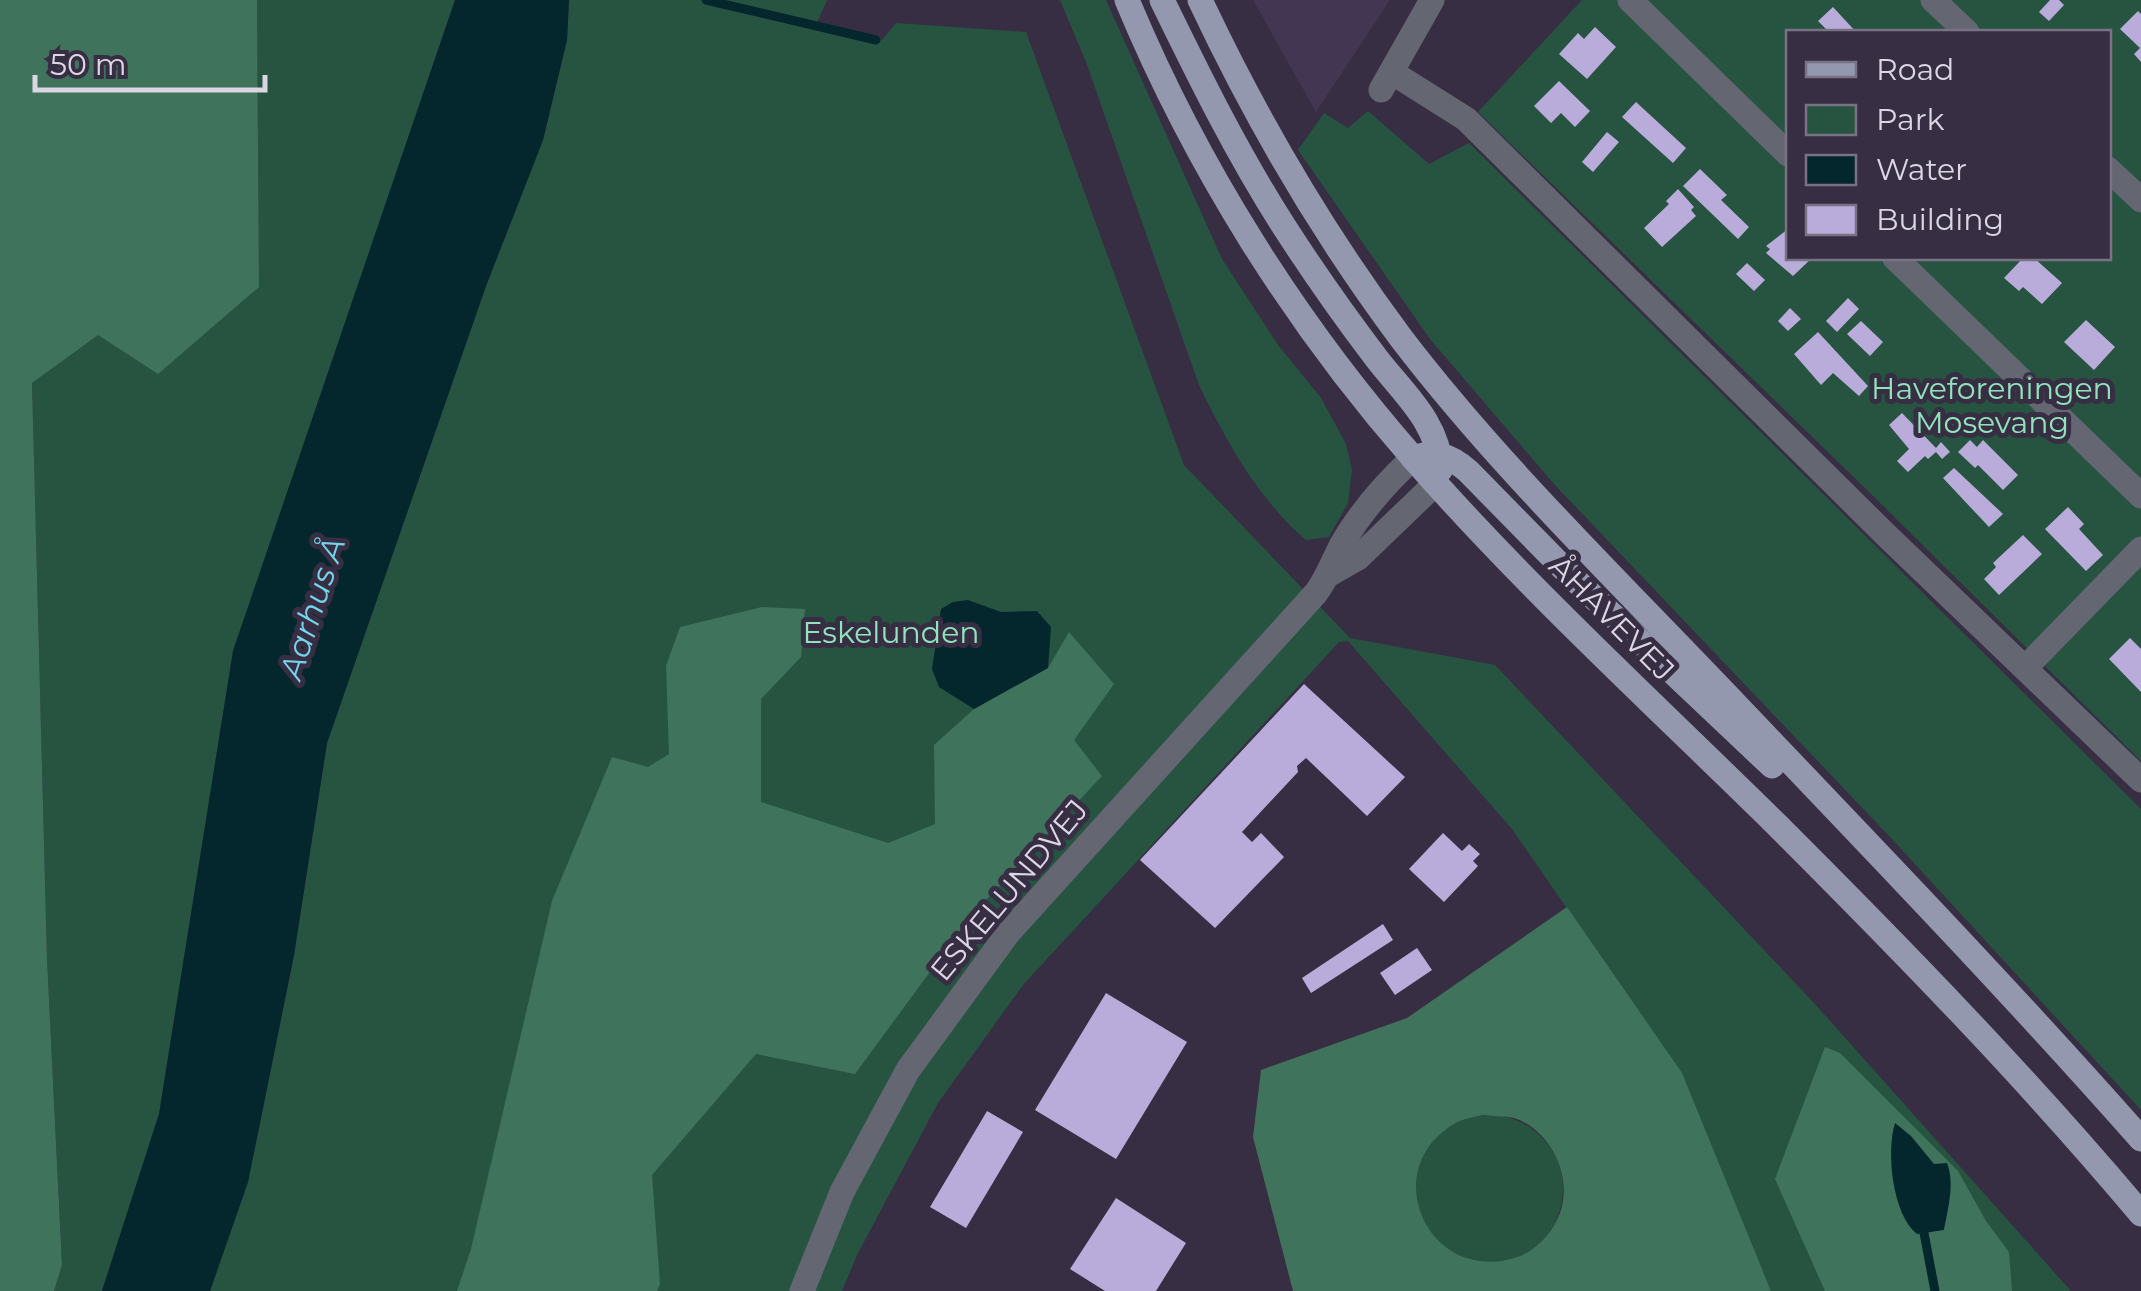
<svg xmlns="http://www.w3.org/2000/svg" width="2141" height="1291" viewBox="0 0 2141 1291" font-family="Montserrat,sans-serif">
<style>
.built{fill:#423653}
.green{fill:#275440;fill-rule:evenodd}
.forest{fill:#40735b;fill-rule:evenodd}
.water{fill:#04272d}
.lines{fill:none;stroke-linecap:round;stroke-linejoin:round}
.stream{stroke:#04272d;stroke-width:9}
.building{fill:#baacda}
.minor{stroke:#646672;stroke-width:25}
.major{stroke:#9398af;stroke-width:25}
.labels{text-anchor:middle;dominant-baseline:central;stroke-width:10;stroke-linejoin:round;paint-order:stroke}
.park-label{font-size:30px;fill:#91e3bc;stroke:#372e44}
.street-label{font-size:30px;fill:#dbd6e4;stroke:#372e44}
.water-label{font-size:32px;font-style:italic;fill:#72d5ea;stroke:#372e44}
</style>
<rect width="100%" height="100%" fill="#372e44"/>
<polygon class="built" points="1253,0 1390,0 1316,112"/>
<g class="green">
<polygon points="257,0 455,0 233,651 159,1114 102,1291 54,1291 62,1264 47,959 32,383 98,334 259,287"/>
<polygon points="569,0 827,0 814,30 882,40 896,23 1026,32 1184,465 1350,638 1495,665 1814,1003 2071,1291 1771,1291 1681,1073 1512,829 1348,641 1339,642 1023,985 938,1103 857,1255 842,1291 210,1291 248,1182 294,955 327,743 486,286 543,140 567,40"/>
<path d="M 1060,0 L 1106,0 L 1222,259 L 1278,345 L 1321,398 L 1346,444 L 1352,470 L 1348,503 L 1329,537 L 1306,540 C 1258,499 1226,441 1199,385 L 1086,62 Z"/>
<path d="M 1582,0 L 2141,0 L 2141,761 L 1868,491 L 1478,112 ZM 1788,32 L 2108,32 L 2108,258 L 1788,258 Z"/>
<polygon points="1368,111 1429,164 1469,143 2141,809 2141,1110 1891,838 1554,484 1430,339 1298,150 1324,113 1348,128"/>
<circle cx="1489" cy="1189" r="74"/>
</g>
<g class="forest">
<polygon points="0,0 257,0 259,287 158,374 98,335 32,383 47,959 62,1265 54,1291 0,1291"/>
<polygon points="762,607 805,609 801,657 761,699 761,802 888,843 935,824 934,745 974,709 1048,668 1069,632 1114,684 1074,740 1102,776 971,916 855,1074 756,1054 652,1175 660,1284 657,1291 457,1291 471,1249 552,901 612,757 648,767 669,754 666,666 680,627"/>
<path d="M 1567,907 L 1682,1073 L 1771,1291 L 1293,1291 L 1253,1137 L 1261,1070 L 1407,1018 ZM 1483,1115 C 1493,1116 1504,1116 1514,1118 C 1551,1130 1573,1177 1560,1213 C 1552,1234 1533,1254 1511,1259 C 1426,1281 1378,1169 1454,1124 C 1462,1119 1474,1117 1483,1115 Z"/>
<polygon points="1825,1047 1840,1053 1958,1171 1986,1221 2009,1252 2012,1291 1825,1291 1775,1179"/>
</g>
<g class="water">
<polygon points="455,0 569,0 567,40 543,140 486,286 327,743 294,955 248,1182 210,1291 102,1291 159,1114 233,651"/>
<polygon points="968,600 1001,612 1037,611 1051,627 1048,668 974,709 939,687 932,669 941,609 953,602"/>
<path d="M 1895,1123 L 1911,1136 L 1934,1164 L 1947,1163 C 1955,1184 1948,1208 1944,1230 L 1917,1234 C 1892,1214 1886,1151 1895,1123 Z"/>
</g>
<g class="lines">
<g class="stream">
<polyline points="706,0 876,40"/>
<polyline points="1924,1233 1935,1291"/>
</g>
</g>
<g class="building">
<polygon points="2050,0 2059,0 2064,5 2049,21 2039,12"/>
<polygon points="1833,7 1856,32 1829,32 1818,21"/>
<polygon points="2138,11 2141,14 2141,62 2134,54 2140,48 2120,29"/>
<polygon points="1595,27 1616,47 1587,79 1559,54 1578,33 1584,39"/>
<polygon points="1559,81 1590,111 1575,127 1561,113 1551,123 1534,106"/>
<polygon points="1636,102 1686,148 1673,163 1622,117"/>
<polygon points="1607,132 1619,142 1593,172 1582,162"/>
<polygon points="1700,169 1727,195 1721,200 1749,227 1738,239 1683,186"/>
<polygon points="1678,189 1694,207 1691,210 1696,216 1662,247 1644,228 1669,204 1666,201"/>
<polygon points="1788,229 1788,258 1812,258 1793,276 1766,253 1770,249 1766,246"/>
<polygon points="2023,258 2034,258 2062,283 2042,304 2023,287 2019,291 2004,278"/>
<polygon points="1747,263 1765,280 1754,291 1736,274"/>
<polygon points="1848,298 1859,309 1837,332 1826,321"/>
<polygon points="1790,308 1801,319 1788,331 1778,321"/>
<polygon points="2086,320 2115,347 2094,370 2064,342"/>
<polygon points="1861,321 1883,342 1870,356 1847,334"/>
<polygon points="1818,332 1868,386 1859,396 1833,373 1821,385 1794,354"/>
<polygon points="1902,413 1936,448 1941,442 1950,452 1942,459 1936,452 1928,459 1925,456 1908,472 1897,461 1909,449 1889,425"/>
<polygon points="1970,440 1977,447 1983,440 2018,475 2003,490 1978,465 1975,468 1958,452"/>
<polygon points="1954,468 2003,514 1989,527 1943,478"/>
<polygon points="2068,507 2084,524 2079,529 2103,555 2086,571 2045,529"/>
<polygon points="2023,535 2042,554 1999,595 1984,579 1996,567 1993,563"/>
<polygon points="2130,638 2141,649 2141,692 2109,659"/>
<polygon points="1304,684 1405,777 1367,816 1306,758 1297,766 1298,772 1242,832 1252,842 1261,833 1284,857 1215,928 1140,860"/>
<polygon points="1443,833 1462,851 1469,844 1480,854 1473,861 1478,866 1444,902 1409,869"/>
<polygon points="1383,924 1393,940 1311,993 1302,978"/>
<polygon points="1417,948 1432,970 1395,995 1380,973"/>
<polygon points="1106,993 1187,1042 1116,1159 1035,1110"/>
<polygon points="987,1111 1023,1132 966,1228 930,1207"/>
<polygon points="1116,1198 1186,1243 1156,1291 1105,1291 1070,1269"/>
</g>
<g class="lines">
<g class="minor">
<polyline points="1630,0 1788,154"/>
<polyline points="1933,0 1967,32"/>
<polyline points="1393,73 1466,119 1885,534 2141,780"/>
<polyline points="1381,90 1432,0"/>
<polyline points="2108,169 2141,200"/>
<polyline points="1895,258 2141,496"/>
<polyline points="1330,574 1358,558 1436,483"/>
<polyline points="2026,667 2141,549"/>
<path d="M 802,1291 L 842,1192 L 908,1070 L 1009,932 L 1316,593 C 1328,577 1333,561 1342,544 C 1360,513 1387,482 1413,458"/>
</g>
<g class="major">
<path d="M 1127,0 C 1196,166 1296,325 1414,459 C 1527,588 1653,703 1775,823 C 1901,949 2027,1078 2141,1214"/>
<path d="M 1162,0 C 1200,78 1238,155 1285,228 C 1314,273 1345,317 1377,359 C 1404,394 1438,422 1441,469"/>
<path d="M 1200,0 C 1256,119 1322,232 1401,338 C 1494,460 1611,574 1717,685 C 1860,835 2004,984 2141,1139"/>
<path d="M 1413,458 C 1435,450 1451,456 1468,471 L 1570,575 L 1772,766"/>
</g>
</g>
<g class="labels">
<g class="park-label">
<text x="1992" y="388">Haveforeningen<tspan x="1992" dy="34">Mosevang</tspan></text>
<text x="891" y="632">Eskelunden</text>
</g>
<g class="street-label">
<text transform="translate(1612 618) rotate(45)">ÅHAVEVEJ</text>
<text transform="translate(1009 890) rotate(-50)">ESKELUNDVEJ</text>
</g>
<g class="water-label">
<text transform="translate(312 608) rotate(-72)">Aarhus Å</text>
</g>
</g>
<rect x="1786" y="30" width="325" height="230" fill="#372e44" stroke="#797184" stroke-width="2.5"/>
<rect x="1806" y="62" width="50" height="15" fill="#9398af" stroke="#797184" stroke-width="2.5"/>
<text x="1876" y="80" font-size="30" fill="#dbd6e4">Road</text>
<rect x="1806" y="105" width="50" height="30" fill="#275440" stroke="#797184" stroke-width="2.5"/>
<text x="1876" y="130" font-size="30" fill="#dbd6e4">Park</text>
<rect x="1806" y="155" width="50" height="30" fill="#04272d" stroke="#797184" stroke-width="2.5"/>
<text x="1876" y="180" font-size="30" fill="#dbd6e4">Water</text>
<rect x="1806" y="205" width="50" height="30" fill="#baacda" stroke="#797184" stroke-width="2.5"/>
<text x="1876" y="230" font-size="30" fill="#dbd6e4">Building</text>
<path d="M35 75v15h230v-15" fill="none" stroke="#dbd6e4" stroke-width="5"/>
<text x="50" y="75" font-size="30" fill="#dbd6e4" stroke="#372e44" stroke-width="8" paint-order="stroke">50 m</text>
</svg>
